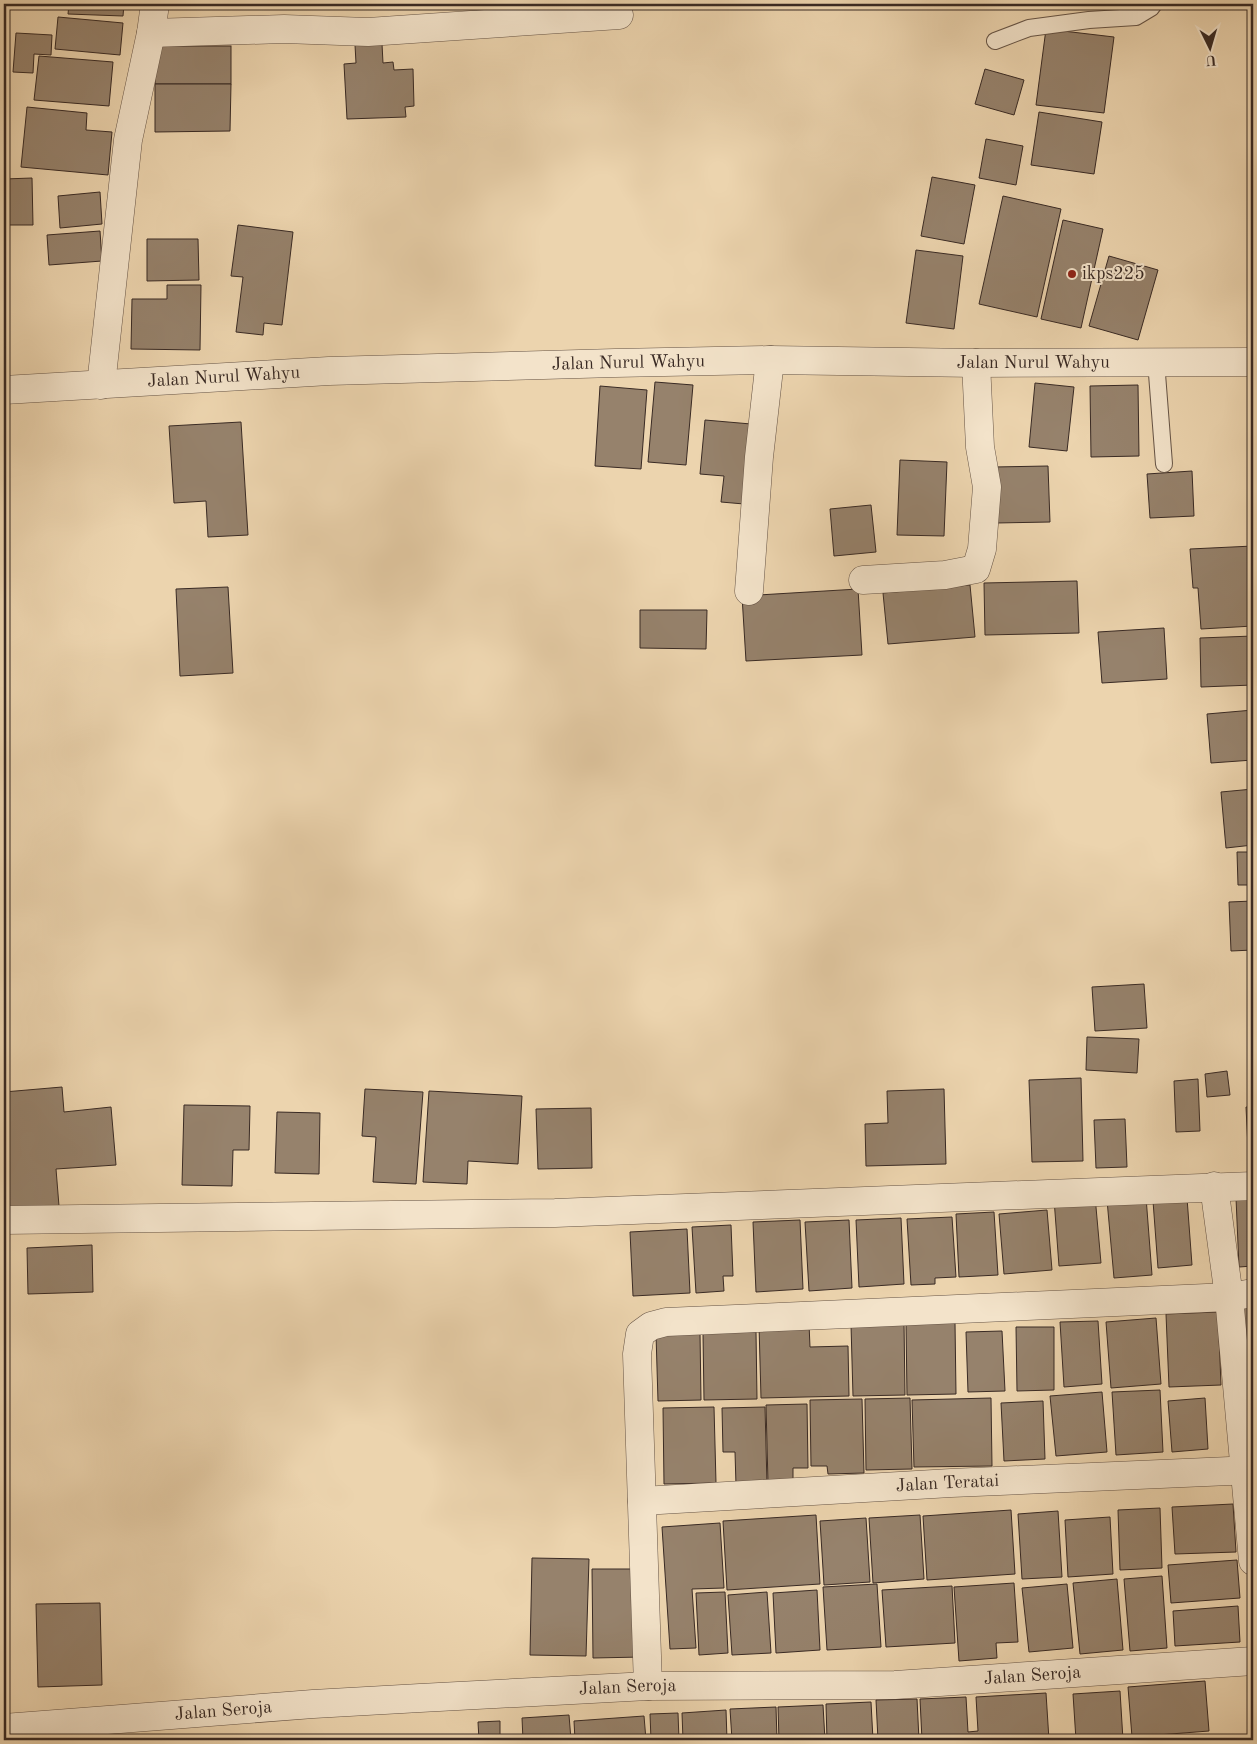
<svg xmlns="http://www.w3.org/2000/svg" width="1257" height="1744" viewBox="0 0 1257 1744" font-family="'Old Standard TT',serif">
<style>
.building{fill:#96826c;stroke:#392a24}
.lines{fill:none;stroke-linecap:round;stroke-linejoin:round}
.lane-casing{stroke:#665446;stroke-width:18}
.street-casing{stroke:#665446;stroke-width:29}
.lane{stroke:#f3e3ca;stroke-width:16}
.street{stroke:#f3e3ca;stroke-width:28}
.poi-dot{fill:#8f2418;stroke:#f3e3ca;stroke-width:2}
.labels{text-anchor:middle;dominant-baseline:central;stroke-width:4;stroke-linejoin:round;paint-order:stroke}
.poi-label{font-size:18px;fill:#392a24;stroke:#f3e3ca;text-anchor:start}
.street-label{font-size:18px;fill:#392a24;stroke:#f3e3ca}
</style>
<rect width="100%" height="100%" fill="#ecd4ae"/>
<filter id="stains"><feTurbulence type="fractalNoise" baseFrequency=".004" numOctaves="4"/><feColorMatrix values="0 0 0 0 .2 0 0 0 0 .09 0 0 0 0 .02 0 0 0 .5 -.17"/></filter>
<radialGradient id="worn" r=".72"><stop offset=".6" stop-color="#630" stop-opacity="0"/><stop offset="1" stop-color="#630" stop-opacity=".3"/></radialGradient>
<g class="building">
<polygon points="69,4 124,4 123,16 68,14"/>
<polygon points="967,4 1037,4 1037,9 966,7"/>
<polygon points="58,17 123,23 120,55 55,49"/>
<polygon points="1046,29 1114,37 1104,113 1036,105"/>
<polygon points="16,33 52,35 51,55 34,54 33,73 13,72"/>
<polygon points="382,44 383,63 393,62 394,70 413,69 414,106 405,107 406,117 347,119 344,64 356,63 355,45"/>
<rect x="155" y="46" width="76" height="38"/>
<polygon points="39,56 113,62 109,106 34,100"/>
<polygon points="985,69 1024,80 1014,115 975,104"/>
<polygon points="155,84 231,84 230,131 155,132"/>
<polygon points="27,107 87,113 86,130 112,132 108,175 21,167"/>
<polygon points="1039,112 1102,122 1094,174 1031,165"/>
<polygon points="986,139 1023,146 1016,185 979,178"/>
<polygon points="932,177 975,185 964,244 921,236"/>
<polygon points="32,178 33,225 4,225 4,179"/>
<polygon points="100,192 102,224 60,228 58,196"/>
<polygon points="1003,196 1061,209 1037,317 979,304"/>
<polygon points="1063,220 1103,229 1081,328 1041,319"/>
<polygon points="238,225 293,232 282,325 264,323 263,335 236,332 243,277 231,276"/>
<polygon points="100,231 102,261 49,265 47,235"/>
<polygon points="147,239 198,239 199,280 147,281"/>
<polygon points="916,250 963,256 954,329 906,323"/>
<polygon points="1109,256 1158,270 1138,340 1089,326"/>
<polygon points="167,285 201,285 200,350 131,349 132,299 167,299"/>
<polygon points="655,382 693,385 686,465 648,462"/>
<polygon points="1035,383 1074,387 1067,451 1029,447"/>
<polygon points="1138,385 1139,456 1091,457 1090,386"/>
<polygon points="600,386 647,390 641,469 595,466"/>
<polygon points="705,420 751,424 744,504 721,502 724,476 700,474"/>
<polygon points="241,422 248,535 208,537 206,501 174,503 169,426"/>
<polygon points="900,460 947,462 944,536 897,535"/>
<polygon points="1048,466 1050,522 996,523 994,467"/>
<polygon points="1192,471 1194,516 1150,518 1147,474"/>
<polygon points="871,505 876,552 834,556 830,509"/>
<polygon points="1253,546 1253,626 1201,629 1198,588 1193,588 1190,549"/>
<polygon points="1077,581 1079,633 985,635 984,583"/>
<polygon points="970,585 975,637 888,644 883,593"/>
<polygon points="228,587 233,673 180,676 176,589"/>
<polygon points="858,589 862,655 746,661 742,596"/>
<polygon points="640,610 707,610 706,649 640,648"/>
<polygon points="1164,628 1167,679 1102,683 1098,632"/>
<polygon points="1253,636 1253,685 1201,687 1200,638"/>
<polygon points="1253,710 1253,760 1211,763 1207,714"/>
<polygon points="1253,789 1253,845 1226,848 1221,792"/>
<polygon points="1237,852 1253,852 1253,885 1238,885"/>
<polygon points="1253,901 1253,950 1231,951 1229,902"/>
<polygon points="1144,984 1147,1028 1095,1031 1092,987"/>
<polygon points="1087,1037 1139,1039 1137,1073 1086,1070"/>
<polygon points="1227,1071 1230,1095 1207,1097 1205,1074"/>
<polygon points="1081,1078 1083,1161 1032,1162 1029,1080"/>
<polygon points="1198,1079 1200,1131 1176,1132 1174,1081"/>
<polygon points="62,1087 64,1112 111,1107 116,1165 56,1169 59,1206 8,1210 4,1157 4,1092"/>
<polygon points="365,1089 423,1092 416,1184 373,1182 376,1137 362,1136"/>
<polygon points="944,1089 946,1164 866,1166 865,1124 888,1123 887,1091"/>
<polygon points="429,1091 522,1096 518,1164 468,1161 467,1184 423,1182"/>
<polygon points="184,1105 250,1106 249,1150 233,1150 232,1186 182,1185"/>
<polygon points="1246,1107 1253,1107 1253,1167 1249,1168"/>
<polygon points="591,1108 592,1168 538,1169 536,1109"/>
<polygon points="277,1112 320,1113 319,1174 275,1173"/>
<polygon points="1125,1119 1127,1167 1096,1168 1094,1120"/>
<polygon points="1095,1196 1101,1263 1059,1266 1054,1199"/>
<polygon points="1146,1197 1152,1275 1114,1278 1107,1200"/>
<polygon points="1253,1197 1253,1266 1239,1267 1236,1198"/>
<polygon points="1187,1198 1192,1265 1158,1268 1153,1201"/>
<polygon points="1047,1210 1052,1270 1004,1274 999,1214"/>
<polygon points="994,1212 998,1275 959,1277 956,1214"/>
<polygon points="952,1217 956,1277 935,1278 935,1284 911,1285 907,1219"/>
<polygon points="901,1218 904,1284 859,1287 856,1220"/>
<polygon points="800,1220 803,1289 756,1292 753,1222"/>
<polygon points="849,1220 852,1288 809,1291 805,1222"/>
<polygon points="731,1225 733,1276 723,1276 724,1291 696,1293 692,1227"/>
<polygon points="687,1229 690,1293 633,1296 630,1232"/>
<polygon points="92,1245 93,1292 28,1294 27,1248"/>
<polygon points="1253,1304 1253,1375 1246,1376 1242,1305"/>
<polygon points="1218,1312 1221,1385 1169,1387 1166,1314"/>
<polygon points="1156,1318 1161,1384 1111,1388 1106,1322"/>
<polygon points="1098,1321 1102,1384 1064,1387 1060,1322"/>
<polygon points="904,1323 905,1395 853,1396 851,1325"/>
<polygon points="955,1323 956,1394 907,1395 906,1324"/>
<polygon points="809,1324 810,1347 848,1346 849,1396 761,1398 759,1325"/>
<polygon points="1016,1327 1054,1327 1054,1390 1017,1391"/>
<polygon points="1002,1331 1005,1391 968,1392 966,1332"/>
<polygon points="756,1332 757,1399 704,1400 703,1333"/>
<polygon points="700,1333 701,1400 658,1401 656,1334"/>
<polygon points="1160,1390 1163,1452 1116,1455 1112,1392"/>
<polygon points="1102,1392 1107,1452 1056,1456 1050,1396"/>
<polygon points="910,1398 912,1469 866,1470 865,1399"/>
<polygon points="991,1398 992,1466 914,1467 912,1400"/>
<polygon points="1205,1398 1208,1449 1172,1452 1168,1401"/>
<polygon points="862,1399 864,1473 828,1474 827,1466 811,1466 810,1400"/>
<polygon points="1043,1401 1045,1459 1004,1461 1001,1403"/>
<polygon points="807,1404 808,1468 793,1468 793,1482 768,1483 766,1405"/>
<polygon points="714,1407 716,1483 664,1484 663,1408"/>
<polygon points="765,1407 767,1485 736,1485 735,1452 723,1452 722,1408"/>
<polygon points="1233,1504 1236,1552 1175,1554 1172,1507"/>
<polygon points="1160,1508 1162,1568 1120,1570 1118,1510"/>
<polygon points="1011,1510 1015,1574 927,1580 923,1516"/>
<polygon points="1058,1511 1062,1577 1022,1579 1018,1514"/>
<polygon points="816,1515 820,1584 727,1590 723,1521"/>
<polygon points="920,1515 924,1579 873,1583 869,1518"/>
<polygon points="1110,1517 1113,1574 1068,1577 1065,1520"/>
<polygon points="866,1518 870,1582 824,1585 820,1521"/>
<polygon points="720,1523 724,1588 692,1589 696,1648 670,1649 662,1527"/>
<polygon points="532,1558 589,1559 586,1656 530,1655"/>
<polygon points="1237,1560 1240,1598 1171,1603 1168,1565"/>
<polygon points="592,1569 641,1569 642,1657 593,1658"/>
<polygon points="1162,1576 1167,1648 1130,1651 1124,1579"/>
<polygon points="1117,1579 1123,1650 1080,1654 1073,1583"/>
<polygon points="1014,1583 1018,1642 996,1643 997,1658 959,1661 954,1587"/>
<polygon points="877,1584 881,1647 827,1650 823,1587"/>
<polygon points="1067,1584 1073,1648 1029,1652 1022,1588"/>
<polygon points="952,1586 955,1643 886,1647 882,1590"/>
<polygon points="817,1590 820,1650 776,1653 773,1593"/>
<polygon points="725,1592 728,1653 699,1655 696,1593"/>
<polygon points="767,1592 771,1653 732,1655 728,1595"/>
<polygon points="100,1603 102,1685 38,1687 36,1604"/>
<polygon points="1238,1606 1240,1642 1175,1646 1173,1611"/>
<polygon points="1205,1681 1209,1731 1132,1737 1128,1687"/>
<polygon points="1120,1691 1123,1740 1076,1740 1073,1694"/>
<polygon points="1046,1693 1049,1740 922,1740 920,1699 966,1697 968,1732 978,1731 976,1697"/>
<polygon points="917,1699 919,1740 878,1740 876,1700"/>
<polygon points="871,1702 873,1740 827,1740 826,1704"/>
<polygon points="823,1705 825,1740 779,1740 778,1707"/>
<polygon points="776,1707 777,1740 732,1740 730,1709"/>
<polygon points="726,1710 727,1740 683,1740 682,1713"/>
<polygon points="678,1713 679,1740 651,1740 650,1714"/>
<polygon points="569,1715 571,1740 523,1740 522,1718"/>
<polygon points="644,1716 646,1740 575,1740 574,1721"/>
<polygon points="500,1721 500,1740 479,1740 478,1722"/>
</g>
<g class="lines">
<defs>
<g id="lane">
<polyline points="995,41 1029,28 1089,20 1136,17 1151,8 1154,4"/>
<polyline points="1156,361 1164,464"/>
</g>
<g id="street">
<polyline points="151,33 284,29 368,32 619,15"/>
<polyline points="101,385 128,140 151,33 155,4"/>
<path id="s1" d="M 4,390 L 329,371 L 615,363 L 770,360 L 976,363 L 1253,362"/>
<polyline points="863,580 945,575 976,569 982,549 987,487 980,447 976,363"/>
<polyline points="749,591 759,457 770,360"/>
<polyline points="1214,1186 1229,1297 1253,1561"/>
<polyline points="4,1220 555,1213 1253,1186"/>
<path id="s2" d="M 642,1501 L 951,1483 L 1253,1470"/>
<polyline points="648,1686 637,1354 640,1334 651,1326 666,1322 1229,1297 1253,1293"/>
<path id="s3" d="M 4,1728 L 313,1704 L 420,1698 L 648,1686 L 895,1685 L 1253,1661"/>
</g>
</defs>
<use href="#lane" class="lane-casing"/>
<use href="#street" class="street-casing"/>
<use href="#lane" class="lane"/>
<use href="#street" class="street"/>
</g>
<circle class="poi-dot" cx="1072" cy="274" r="5"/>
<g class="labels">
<g class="poi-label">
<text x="1082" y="274">ikps225</text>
</g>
<g class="street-label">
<text stroke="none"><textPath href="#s1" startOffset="1030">Jalan Nurul Wahyu</textPath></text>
<text stroke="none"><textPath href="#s1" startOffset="625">Jalan Nurul Wahyu</textPath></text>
<text stroke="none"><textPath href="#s1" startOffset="220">Jalan Nurul Wahyu</textPath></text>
<text stroke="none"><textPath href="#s2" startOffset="306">Jalan Teratai</textPath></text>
<text stroke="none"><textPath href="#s3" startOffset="1030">Jalan Seroja</textPath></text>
<text stroke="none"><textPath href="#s3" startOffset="625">Jalan Seroja</textPath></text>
<text stroke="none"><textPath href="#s3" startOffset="220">Jalan Seroja</textPath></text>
</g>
</g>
<rect width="1257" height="1744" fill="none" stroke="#ecd4ae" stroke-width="20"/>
<rect x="5" y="5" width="1247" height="1734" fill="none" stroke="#392a24" stroke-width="2.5"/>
<rect x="10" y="10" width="1237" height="1724" fill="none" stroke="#392a24"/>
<g transform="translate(1210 48) rotate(175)" stroke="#f3e3ca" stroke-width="4" paint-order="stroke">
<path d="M0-4L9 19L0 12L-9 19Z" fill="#392a24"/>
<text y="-8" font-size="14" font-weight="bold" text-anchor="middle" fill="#392a24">U</text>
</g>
<rect width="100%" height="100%" filter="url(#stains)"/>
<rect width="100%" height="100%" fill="url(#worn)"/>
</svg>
